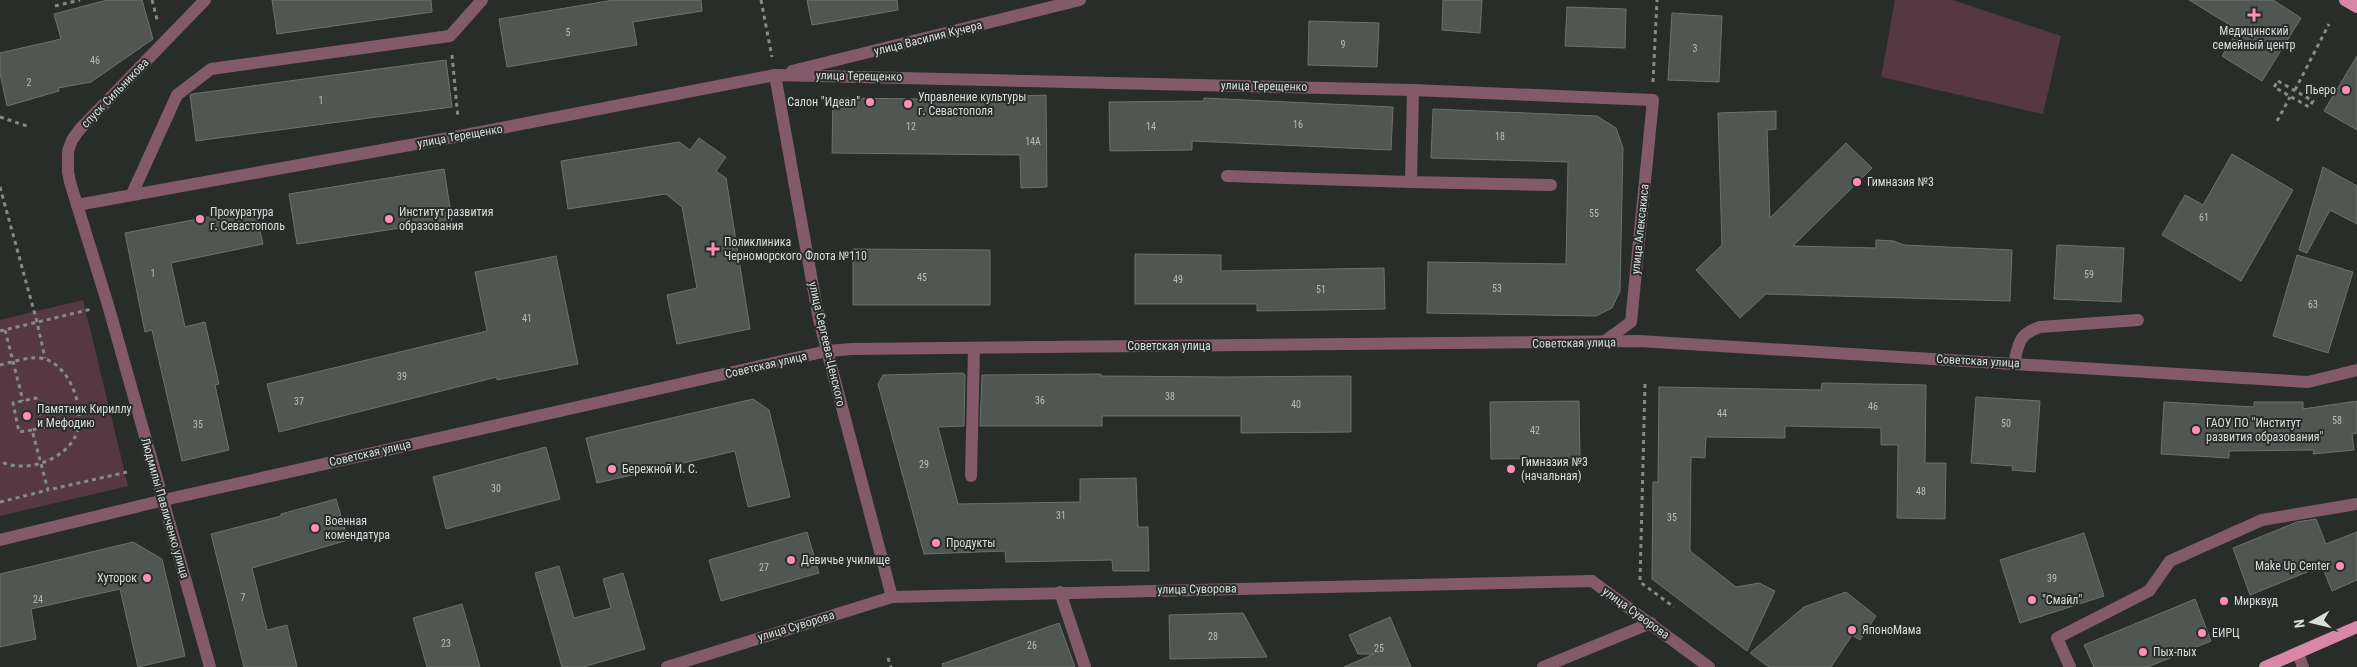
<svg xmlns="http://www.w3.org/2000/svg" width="2357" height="667" viewBox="0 0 2357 667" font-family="'Roboto Condensed',sans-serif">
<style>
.green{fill:#563843}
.building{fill:#505652;stroke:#6c726e}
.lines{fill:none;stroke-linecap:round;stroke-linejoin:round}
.path{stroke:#878b88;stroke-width:3;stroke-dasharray:4 4;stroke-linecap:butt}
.minor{stroke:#835a69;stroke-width:12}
.major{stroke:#da86a6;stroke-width:12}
.poi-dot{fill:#ff8ebb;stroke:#282d2a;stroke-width:2}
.labels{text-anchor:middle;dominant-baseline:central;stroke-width:4;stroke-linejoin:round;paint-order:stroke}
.number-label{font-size:10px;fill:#b8bcb9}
.poi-label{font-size:12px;fill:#dadedb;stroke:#282d2a;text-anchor:start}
.street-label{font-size:12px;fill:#dadedb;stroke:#282d2a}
</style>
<rect width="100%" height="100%" fill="#282d2a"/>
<g class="green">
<polygon points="1895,0 1953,0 2061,36 2043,114 1881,77"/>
<polygon points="83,300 128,486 0,516 0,320"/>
</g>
<g class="building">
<polygon points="107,0 142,0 153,39 91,82 58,88 59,91 7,106 0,73 0,53 61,39 54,14"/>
<polygon points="272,0 431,0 432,12 277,34"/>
<polygon points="614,0 701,0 702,11 633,22 637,45 507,67 499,19"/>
<polygon points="807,0 897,0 898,10 812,25"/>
<polygon points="1443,0 1482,0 1480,33 1442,30"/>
<polygon points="2189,0 2273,0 2301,18 2262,81 2222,56 2238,30"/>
<polygon points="1567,7 1626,9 1625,48 1565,46"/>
<polygon points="1672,13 1722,16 1719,82 1668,80"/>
<polygon points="1309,21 1379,23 1377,67 1308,65"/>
<polygon points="2357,56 2357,130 2324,111"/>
<polygon points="446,60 452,107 196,141 190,95 192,94"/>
<polygon points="1046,95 1047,187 1021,188 1020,155 832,153 833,98 1020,100 1020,96"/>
<polygon points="1204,98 1393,107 1391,150 1192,141 1192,150 1110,151 1109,102 1204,101"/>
<polygon points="1433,109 1597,116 1616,128 1623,148 1620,291 1612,308 1596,316 1427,313 1428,262 1566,264 1568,162 1431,158"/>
<polygon points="1776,111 1776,129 1767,130 1770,218 1846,143 1872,168 1793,246 1876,248 1876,240 1894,241 1904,245 2012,250 2010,301 1766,294 1740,318 1696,270 1722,245 1718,113"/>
<polygon points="699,138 726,157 716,171 726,178 750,329 677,344 667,295 697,288 682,207 666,194 568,209 561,161 679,142 690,150"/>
<polygon points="2232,154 2293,190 2241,281 2162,235 2185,195 2203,205"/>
<polygon points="2323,167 2357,186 2357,224 2330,210 2307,253 2299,250"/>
<polygon points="444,169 452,220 297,244 289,194"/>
<polygon points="255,208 263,244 171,263 185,327 205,322 219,384 215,385 229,450 182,461 152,330 145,332 125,233"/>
<polygon points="2057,245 2124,248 2121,302 2054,299"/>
<polygon points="853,249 990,250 990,305 853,305"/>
<polygon points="1135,254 1221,255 1221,271 1384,268 1385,309 1257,311 1257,304 1135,304"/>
<polygon points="2297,255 2353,272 2328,353 2273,336"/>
<polygon points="556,256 578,364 497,380 497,377 279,432 267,384 487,331 475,272"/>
<polygon points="963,373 965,375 964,426 938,427 958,504 1080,502 1080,479 1136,478 1138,527 1148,527 1149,571 1113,571 1112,560 1006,562 1005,551 924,554 878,384 883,375"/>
<polygon points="1101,374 1101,376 1225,377 1351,376 1351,432 1241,433 1241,416 1102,416 1102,426 980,426 982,375"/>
<polygon points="1822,383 1926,385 1925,463 1946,463 1945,519 1897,518 1898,445 1881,445 1881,428 1785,426 1785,438 1706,437 1705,458 1691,457 1690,551 1736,587 1759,583 1775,591 1747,651 1652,579 1653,482 1658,482 1659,387 1821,390"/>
<polygon points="1976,397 2040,401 2035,472 2012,470 2013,466 1971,463"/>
<polygon points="753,399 769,410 790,497 748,507 735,451 597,483 586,438"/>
<polygon points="1579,401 1580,458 1491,459 1490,402"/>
<polygon points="2357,401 2357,433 2352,434 2354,450 2313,454 2314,450 2229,451 2229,458 2161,454 2164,402 2254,407 2254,402 2303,402 2303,409"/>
<polygon points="546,447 560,499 446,529 433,477"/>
<polygon points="336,499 348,540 252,568 267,630 287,625 297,667 244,667 211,534 281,516 281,514"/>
<polygon points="2316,519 2326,544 2357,532 2357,580 2332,591 2322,566 2250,595 2233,548 2297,522"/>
<polygon points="807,532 819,573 721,601 709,560"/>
<polygon points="2084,533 2104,596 2020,623 2000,560"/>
<polygon points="133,542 162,559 185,656 138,667 120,589 31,609 36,639 0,647 0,574"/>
<polygon points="559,566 574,618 611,608 603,579 623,573 645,649 583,667 562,667 535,573"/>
<polygon points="1846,592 1876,616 1860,640 1852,635 1831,667 1769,667 1750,653 1804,607"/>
<polygon points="2195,599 2211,641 2148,667 2094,667 2084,645"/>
<polygon points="462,604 480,667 427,667 413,618"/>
<polygon points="1243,613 1267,657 1170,659 1169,615"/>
<polygon points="1390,617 1411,667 1344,667 1374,654 1358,654 1349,635"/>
<polygon points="1059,623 1075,667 943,667 942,664"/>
</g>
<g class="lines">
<g class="path">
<polyline points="152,0 158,23"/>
<polyline points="761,0 772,57"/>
<polyline points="55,6 80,0"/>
<polyline points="452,55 458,118"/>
<polygon points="2278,81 2313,101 2309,107 2274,87"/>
<polyline points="1653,82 1657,0"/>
<polyline points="2295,90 2329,24"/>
<polyline points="0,117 30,127"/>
<polyline points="2277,121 2290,97"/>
<polyline points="0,187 37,322 45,358"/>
<polyline points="5,330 23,401"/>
<polyline points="0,331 92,309"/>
<path d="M 0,365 C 13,362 32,355 45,359 C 71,367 86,411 76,435 C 64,461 24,474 0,461"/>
<polyline points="1645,384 1640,582 1674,607"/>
<polyline points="32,430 19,432 13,403 36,398 44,427 32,430 48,490 127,472"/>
<polyline points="0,502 48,490"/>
<polyline points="888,658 891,667"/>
</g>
<g class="minor">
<polyline points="205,0 80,129 72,140 68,151 68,172 70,182 108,305 210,667"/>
<polyline points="792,71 1080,0"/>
<polyline points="775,75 819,320 892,597"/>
<polyline points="1413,90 1411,182 1551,185"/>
<polyline points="1227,176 1411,182"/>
<polyline points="132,194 177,95 211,69 450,36 482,0"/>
<polyline points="77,205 460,136 775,75 1413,90 1653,100 1631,322 1602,343"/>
<path d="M 2014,363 C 2019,342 2019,334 2040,327 L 2138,320"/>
<polyline points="971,476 974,348"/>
<polyline points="0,540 164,500 827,351 852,349 1639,341 2308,382 2357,370"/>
<polyline points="1060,592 1085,667"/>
<polyline points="2298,653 2303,667"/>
<polyline points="667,667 892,597 1592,581 1709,667"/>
<polyline points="1543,667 1651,623"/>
<polyline points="2070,667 2057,638 2149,591 2170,561 2262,520 2357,504"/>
</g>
<g class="major">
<polyline points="2345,0 2357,7"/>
<polyline points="2265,667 2357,627"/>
</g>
</g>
<g class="poi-dot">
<path d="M2251.5 7.5h5v5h5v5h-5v5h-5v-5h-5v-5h5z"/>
<circle cx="2346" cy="90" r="5"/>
<circle cx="870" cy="102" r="5"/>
<circle cx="908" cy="104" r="5"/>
<circle cx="1857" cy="182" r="5"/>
<circle cx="200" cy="219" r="5"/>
<circle cx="389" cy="219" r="5"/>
<path d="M710.5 241.5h5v5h5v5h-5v5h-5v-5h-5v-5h5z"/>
<circle cx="27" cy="416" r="5"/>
<circle cx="2196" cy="430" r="5"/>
<circle cx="612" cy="469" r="5"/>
<circle cx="1511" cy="469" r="5"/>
<circle cx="315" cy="528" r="5"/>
<circle cx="936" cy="543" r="5"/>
<circle cx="791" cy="560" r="5"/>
<circle cx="2340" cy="566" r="5"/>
<circle cx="147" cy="578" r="5"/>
<circle cx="2032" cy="600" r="5"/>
<circle cx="2224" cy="601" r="5"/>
<circle cx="1852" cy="630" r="5"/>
<circle cx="2202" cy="633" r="5"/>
<circle cx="2143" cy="652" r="5"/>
</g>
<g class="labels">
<g class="number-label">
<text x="568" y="32">5</text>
<text x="1343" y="44">9</text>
<text x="1695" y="48">3</text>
<text x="95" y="60">46</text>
<text x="29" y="82">2</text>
<text x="321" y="100">1</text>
<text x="1298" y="124">16</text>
<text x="911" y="126">12</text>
<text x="1151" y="126">14</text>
<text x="1500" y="136">18</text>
<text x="1033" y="141">14А</text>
<text x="1594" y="213">55</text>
<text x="2204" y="217">61</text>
<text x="153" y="273">1</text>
<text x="2089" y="274">59</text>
<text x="922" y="277">45</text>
<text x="1178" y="279">49</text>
<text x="1497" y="288">53</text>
<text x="1321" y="289">51</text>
<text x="2313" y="304">63</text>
<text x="527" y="318">41</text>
<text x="402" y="376">39</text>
<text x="1170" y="396">38</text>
<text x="1040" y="400">36</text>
<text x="299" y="401">37</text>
<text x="1296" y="404">40</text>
<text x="1873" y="406">46</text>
<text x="1722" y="413">44</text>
<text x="2337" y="420">58</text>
<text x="2006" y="423">50</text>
<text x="198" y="424">35</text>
<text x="1535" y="430">42</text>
<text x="924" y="464">29</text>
<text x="496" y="488">30</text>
<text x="1921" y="491">48</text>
<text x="1061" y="515">31</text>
<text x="1672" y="517">35</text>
<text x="764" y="567">27</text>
<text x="2052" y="578">39</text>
<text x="243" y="597">7</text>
<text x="38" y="599">24</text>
<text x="1213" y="636">28</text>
<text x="446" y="643">23</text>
<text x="1032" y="645">26</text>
<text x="1379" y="648">25</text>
</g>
<g class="poi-label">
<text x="2254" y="31" text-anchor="middle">Медицинский<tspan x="2254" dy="14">семейный центр</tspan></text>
<text x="2336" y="90" text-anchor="end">Пьеро</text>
<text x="918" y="97">Управление культуры<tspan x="918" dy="14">г. Севастополя</tspan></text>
<text x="860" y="102" text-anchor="end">Салон "Идеал"</text>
<text x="1867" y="182">Гимназия №3</text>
<text x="210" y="212">Прокуратура<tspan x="210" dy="14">г. Севастополь</tspan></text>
<text x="399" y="212">Институт развития<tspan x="399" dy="14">образования</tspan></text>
<text x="724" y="242">Поликлиника<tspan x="724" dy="14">Черноморского Флота №110</tspan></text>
<text x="37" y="409">Памятник Кириллу<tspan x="37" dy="14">и Мефодию</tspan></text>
<text x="2206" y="423">ГАОУ ПО "Институт<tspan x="2206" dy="14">развития образования"</tspan></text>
<text x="1521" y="462">Гимназия №3<tspan x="1521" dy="14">(начальная)</tspan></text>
<text x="622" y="469">Бережной И. С.</text>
<text x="325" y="521">Военная<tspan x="325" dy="14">комендатура</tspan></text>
<text x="946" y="543">Продукты</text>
<text x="801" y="560">Девичье училище</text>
<text x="2330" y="566" text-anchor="end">Make Up Center</text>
<text x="137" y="578" text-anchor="end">Хуторок</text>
<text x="2042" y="600">"Смайл"</text>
<text x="2234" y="601">Мирквуд</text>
<text x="1862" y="630">ЯпоноМама</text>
<text x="2212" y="633">ЕИРЦ</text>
<text x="2153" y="652">Пых-пых</text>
</g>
<g class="street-label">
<text transform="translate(928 38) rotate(-14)">улица Василия Кучера</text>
<text transform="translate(859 76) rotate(1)">улица Терещенко</text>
<text transform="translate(1264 86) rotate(1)">улица Терещенко</text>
<text transform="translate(115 93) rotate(-46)">спуск Сильникова</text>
<text transform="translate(460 136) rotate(-10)">улица Терещенко</text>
<text transform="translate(1640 229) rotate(-84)">улица Алексакиса</text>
<text transform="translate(1574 343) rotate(-1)">Советская улица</text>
<text transform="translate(827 344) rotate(77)">улица Сергеева-Ценского</text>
<text x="1169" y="346">Советская улица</text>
<text transform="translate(1978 361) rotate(3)">Советская улица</text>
<text transform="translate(766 365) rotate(-13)">Советская улица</text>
<text transform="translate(370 453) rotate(-13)">Советская улица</text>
<text transform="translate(165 508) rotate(74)">Людмилы Павличенко улица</text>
<text transform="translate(1197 589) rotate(-1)">улица Суворова</text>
<text transform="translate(1636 613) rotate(36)">улица Суворова</text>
<text transform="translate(796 626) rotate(-17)">улица Суворова</text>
</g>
</g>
<g transform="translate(2312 622) rotate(262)" stroke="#282d2a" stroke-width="4" paint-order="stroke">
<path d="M0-4L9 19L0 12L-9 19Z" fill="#dadedb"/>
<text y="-8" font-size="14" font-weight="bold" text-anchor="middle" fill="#dadedb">N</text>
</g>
</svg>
